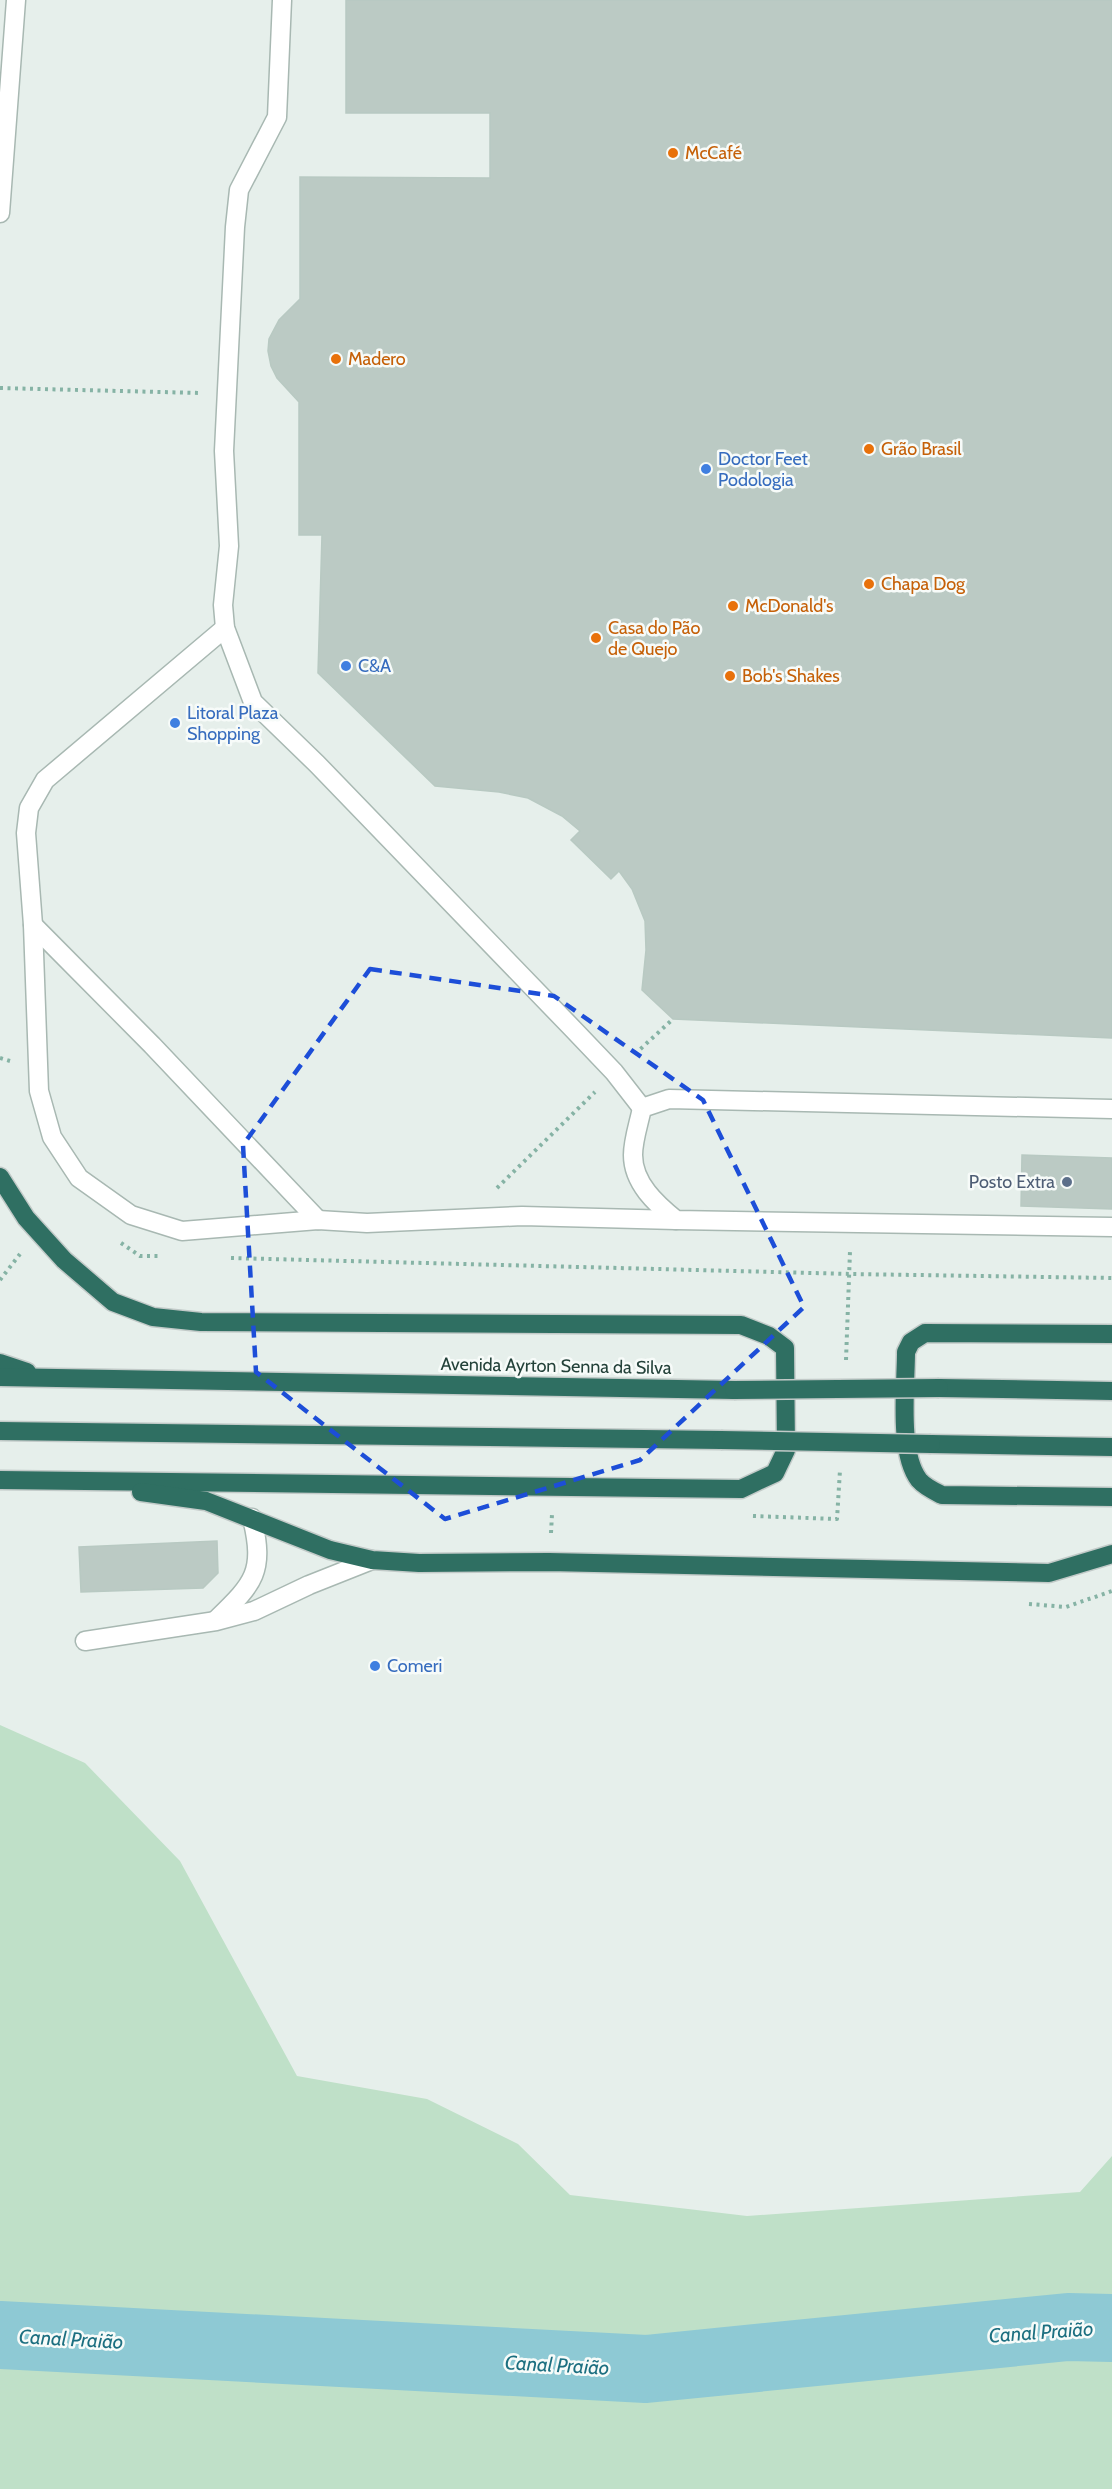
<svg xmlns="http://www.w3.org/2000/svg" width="1112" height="2489" viewBox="0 0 1112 2489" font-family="Cabin,sans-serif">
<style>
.green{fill:#bfe0c8}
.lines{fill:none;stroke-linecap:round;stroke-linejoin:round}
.river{stroke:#8ec9d4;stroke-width:68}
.building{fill:#bbcac4;stroke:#b8c9c2;stroke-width:1.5}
.lane-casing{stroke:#a8b8b2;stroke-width:21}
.highway-casing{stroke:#c2cac8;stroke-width:21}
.path{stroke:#86b3a5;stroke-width:4;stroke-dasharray:3 4.5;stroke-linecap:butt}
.lane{stroke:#fff;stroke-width:18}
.highway{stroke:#2f6f62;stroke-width:18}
.highway-bridge-casing{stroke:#c2cac8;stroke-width:21;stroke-linecap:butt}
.highway-bridge{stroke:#2f6f62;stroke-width:18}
.marked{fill:none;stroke:#1d4ed8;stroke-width:4.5;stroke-dasharray:12 8;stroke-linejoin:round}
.food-dot{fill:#e8710a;stroke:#f7fbf9;stroke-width:2}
.shop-dot{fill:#3f7fe0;stroke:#f7fbf9;stroke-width:2}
.service-dot{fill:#5c6f8a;stroke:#f7fbf9;stroke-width:2}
.labels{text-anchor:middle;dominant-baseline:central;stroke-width:5;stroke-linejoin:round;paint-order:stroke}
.food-label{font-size:18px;fill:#c56008;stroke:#f7fbf9;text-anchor:start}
.shop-label{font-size:18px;fill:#366cbe;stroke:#f7fbf9;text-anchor:start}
.service-label{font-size:18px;fill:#4e5e75;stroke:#f7fbf9;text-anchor:end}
.street-label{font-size:18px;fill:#24423a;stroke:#f7fbf9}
.water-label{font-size:20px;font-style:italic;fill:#1c6f80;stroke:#f7fbf9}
</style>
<rect width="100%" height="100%" fill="#e6efeb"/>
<polygon class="green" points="0,1725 85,1763 180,1861 297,2076 427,2099 518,2144 570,2195 747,2216 1080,2192 1112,2156 1112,2489 0,2489"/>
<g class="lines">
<polyline class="river" points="0,2335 646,2369 1068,2327 1112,2328"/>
</g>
<g class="building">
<polygon points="346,0 1112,0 1112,1038 673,1019 642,990 646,950 645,921 632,889 619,871 611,879 571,840 580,831 562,816 528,798 499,792 435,786 318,673 322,535 299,535 299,402 277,378 271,366 268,351 269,339 279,320 300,299 300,177 490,178 490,113 346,113"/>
<polygon points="1022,1155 1112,1158 1112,1209 1021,1206"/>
<polygon points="217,1541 218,1573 203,1588 81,1592 79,1547"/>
</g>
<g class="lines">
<defs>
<g id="lane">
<polyline points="282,0 277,117 239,190 235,227 224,451 229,546 223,605 225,628 253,702 317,764 572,1028 614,1072 642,1108"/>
<polyline points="0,213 16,0"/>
<polyline points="225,628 45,780 29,808 26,833 33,925 39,1091 52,1137 79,1178 131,1215 182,1231 318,1220 367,1223 522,1216 676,1220"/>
<polyline points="33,925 152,1045 318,1220"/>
<path d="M 1112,1109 L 669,1099 L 642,1108 C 639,1123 633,1140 633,1155 C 633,1183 656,1204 676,1220 L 1112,1227"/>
<path d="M 217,1619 C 254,1583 265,1572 252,1518"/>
<polyline points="85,1641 216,1621 254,1611 309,1585 372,1560"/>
</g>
<g id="highway">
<polyline points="0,1177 26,1218 64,1260 113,1302 153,1317 201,1322 741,1325 769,1336 785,1348 786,1450 775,1473 741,1489 0,1480"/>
<path d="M 1112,1334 L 925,1333 L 911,1342 L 906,1352 C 906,1385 898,1453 919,1480 C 925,1487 934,1491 942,1495 L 1112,1497"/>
<polyline points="0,1363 27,1372"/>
<polyline points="0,1377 734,1390"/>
<polyline points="939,1388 1112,1391"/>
<polyline points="0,1431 721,1440"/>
<polyline points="931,1444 1112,1447"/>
<polyline points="141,1492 206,1501 330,1550 372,1560 419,1563 549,1562 1049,1573 1112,1554"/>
</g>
</defs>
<use href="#lane" class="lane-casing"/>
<use href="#highway" class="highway-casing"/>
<g class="path">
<polyline points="0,388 200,393"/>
<polyline points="635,1054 673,1019"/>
<polyline points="0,1058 10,1061"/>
<polyline points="497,1188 595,1092"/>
<polyline points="121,1243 140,1256 161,1256"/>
<polyline points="231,1258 851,1274 1112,1278"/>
<polyline points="0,1280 20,1254"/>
<polyline points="846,1360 850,1251"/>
<polyline points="753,1516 837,1519 840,1470"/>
<polyline points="551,1533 552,1514"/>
<polyline points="1029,1604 1066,1607 1112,1591"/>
</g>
<use href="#lane" class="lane"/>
<use href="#highway" class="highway"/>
<defs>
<g id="highway-bridge">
<polyline points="734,1390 939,1388"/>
<polyline points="721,1440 931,1444"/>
</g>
</defs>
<use href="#highway-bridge" class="highway-bridge-casing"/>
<use href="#highway-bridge" class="highway-bridge"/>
</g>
<path class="marked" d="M 370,969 L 554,996 L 703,1100 L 804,1307 L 640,1460 L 445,1519 L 256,1372 L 243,1145 Z"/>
<g class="food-dot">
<circle cx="673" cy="153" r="6"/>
<circle cx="336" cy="359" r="6"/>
<circle cx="869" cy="449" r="6"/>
<circle cx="869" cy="584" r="6"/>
<circle cx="733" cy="606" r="6"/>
<circle cx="596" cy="638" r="6"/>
<circle cx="730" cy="676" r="6"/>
</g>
<g class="shop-dot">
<circle cx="706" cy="469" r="6"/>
<circle cx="346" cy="666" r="6"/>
<circle cx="175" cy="723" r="6"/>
<circle cx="375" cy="1666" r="6"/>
</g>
<circle class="service-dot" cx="1067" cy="1182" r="6"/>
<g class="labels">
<g class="food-label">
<text x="685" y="153">McCafé</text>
<text x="348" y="359">Madero</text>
<text x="881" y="449">Grão Brasil</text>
<text x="881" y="584">Chapa Dog</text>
<text x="745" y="606">McDonald's</text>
<text x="608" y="628">Casa do Pão<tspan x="608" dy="21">de Quejo</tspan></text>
<text x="742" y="676">Bob's Shakes</text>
</g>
<g class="shop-label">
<text x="718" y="459">Doctor Feet<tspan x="718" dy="21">Podologia</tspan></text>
<text x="358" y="666">C&amp;A</text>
<text x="187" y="713">Litoral Plaza<tspan x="187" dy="21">Shopping</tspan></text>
<text x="387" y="1666">Comeri</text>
</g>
<g class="service-label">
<text x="1055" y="1182">Posto Extra</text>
</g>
<g class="street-label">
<text transform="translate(556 1366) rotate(1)">Avenida Ayrton Senna da Silva</text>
</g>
<g class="water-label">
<text transform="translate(1041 2332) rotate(-4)">Canal Praião</text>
<text transform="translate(71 2339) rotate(3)">Canal Praião</text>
<text transform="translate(557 2365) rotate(3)">Canal Praião</text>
</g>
</g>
</svg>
